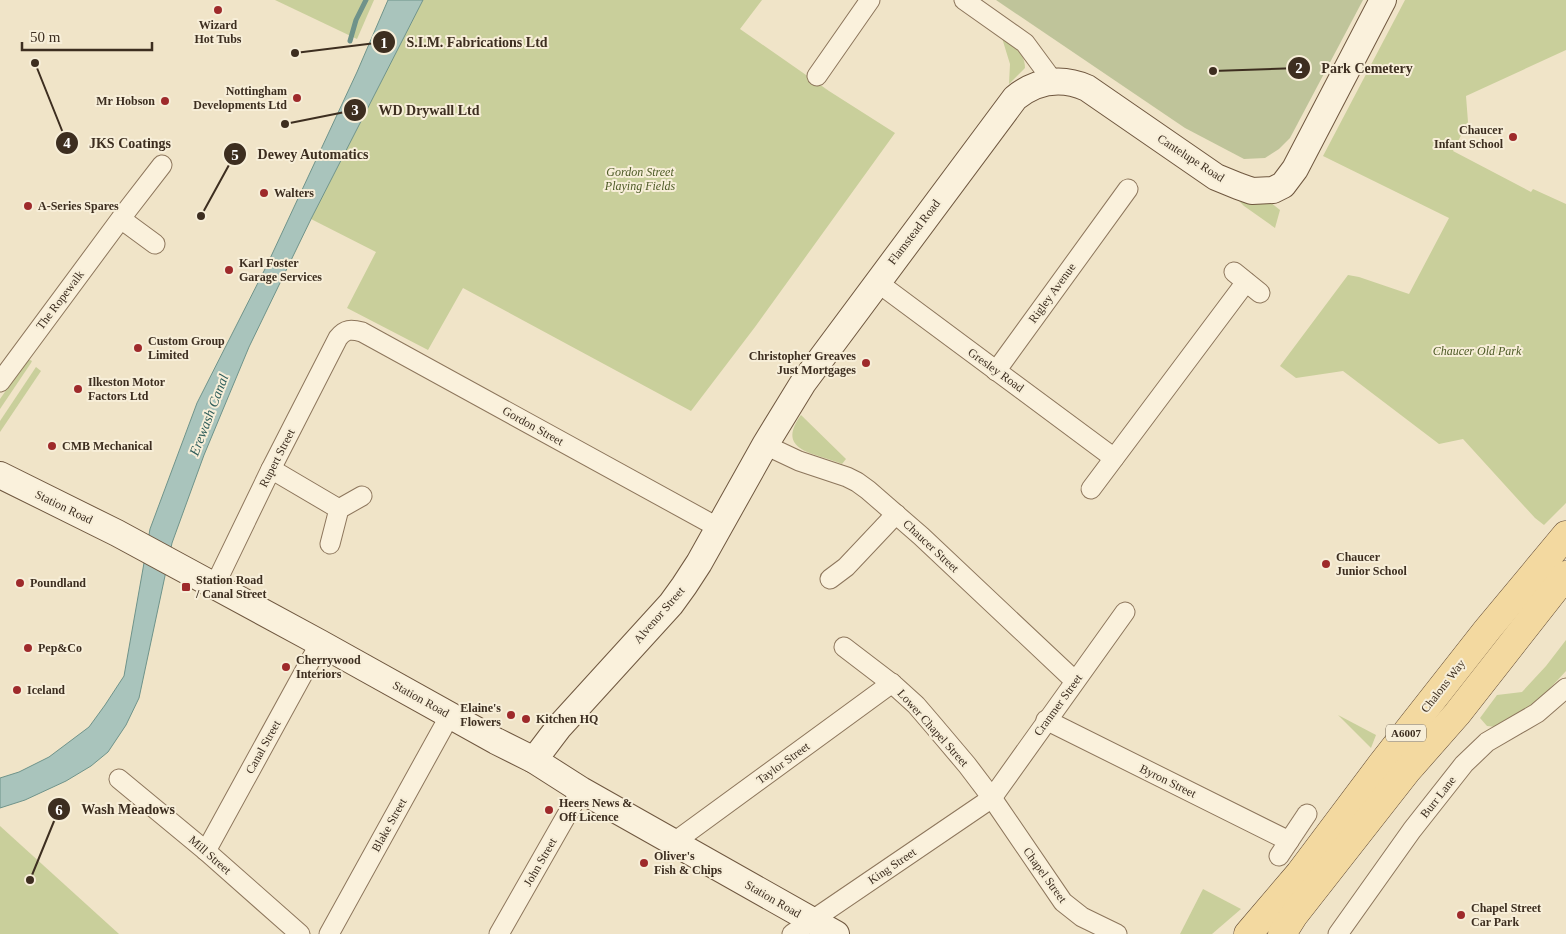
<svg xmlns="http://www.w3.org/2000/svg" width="1566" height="934" viewBox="0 0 1566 934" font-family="Georgia,serif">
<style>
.green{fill:#c9cf9b}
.cemetery{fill:#bfc49a}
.water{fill:#a9c4bc;stroke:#6f938a}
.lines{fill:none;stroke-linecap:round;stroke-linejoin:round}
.stream{stroke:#6f938a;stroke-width:5}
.street-casing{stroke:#8d765c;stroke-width:21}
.secondary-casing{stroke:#6f573f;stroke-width:28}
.primary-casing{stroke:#5b4430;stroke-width:29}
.street{stroke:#faf1dc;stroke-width:19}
.secondary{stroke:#faf1dc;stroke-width:26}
.primary{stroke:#f3d9a0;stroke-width:28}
.poi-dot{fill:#9e2a2b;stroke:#f7eed8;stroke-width:2}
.labels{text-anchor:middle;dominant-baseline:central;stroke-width:4;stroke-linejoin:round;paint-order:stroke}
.shield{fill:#f7eed8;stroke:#756857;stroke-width:1}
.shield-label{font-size:11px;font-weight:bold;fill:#3d2e20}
.poi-label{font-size:12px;font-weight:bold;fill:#3d2e20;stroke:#f7eed8;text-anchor:start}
.street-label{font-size:12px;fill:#3d2e20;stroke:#f7eed8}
.park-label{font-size:12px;font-style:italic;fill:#4d5a26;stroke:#f7eed8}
.water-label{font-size:14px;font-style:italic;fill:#2f5d5a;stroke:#f7eed8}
.leader{fill:none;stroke:#3d2e20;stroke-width:2}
.callout-dot{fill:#3d2e20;stroke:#f7eed8;stroke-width:2}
.mark-label{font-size:15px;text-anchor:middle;font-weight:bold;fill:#fff}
.callout-label{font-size:14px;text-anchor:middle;font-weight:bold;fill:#3d2e20;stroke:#f7eed8;stroke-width:4;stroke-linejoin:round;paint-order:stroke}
</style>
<rect width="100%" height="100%" fill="#f0e4c8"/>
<g class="green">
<polygon points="275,0 374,0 357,39"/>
<polygon points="423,0 762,0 740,29 829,91 895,133 755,327 691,411 463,288 428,350 347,308 376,252 311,219"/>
<polygon points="1405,0 1566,0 1566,50 1466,96 1468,122 1453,151 1531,192 1533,189 1566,204 1566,503 1544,525 1535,518 1463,439 1439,444 1343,371 1296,378 1280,366 1348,275 1359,277 1409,294 1449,218 1323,156"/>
<path d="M 1002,38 C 1014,46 1025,53 1025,68 L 1009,84 L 1010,64 Z"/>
<polygon points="1239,201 1247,203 1270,202 1280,210 1275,228 1244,206"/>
<polygon points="28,359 32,361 31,363 0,409 0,399"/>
<polygon points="36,367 41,371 0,432 0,421"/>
<path d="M 801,415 L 846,459 L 842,464 C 817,453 774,452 801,415 Z"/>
<polygon points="1566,640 1566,671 1542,697 1521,713 1496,727 1487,726 1480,718 1497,695 1522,692 1546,666"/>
<polygon points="1338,715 1376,735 1371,748"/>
<polygon points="0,826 119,934 0,934"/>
<polygon points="1203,889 1241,909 1212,934 1180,934"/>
</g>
<polygon class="cemetery" points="996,0 1363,0 1290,138 1279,149 1265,158 1244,159 1185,128"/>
<polygon class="water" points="388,0 423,0 311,219 249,347 204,455 172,543 139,698 126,725 108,752 91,766 66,781 25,800 0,808 0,778 19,772 49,757 89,727 105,705 124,676 150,529 197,403 267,265 357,72"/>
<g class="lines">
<polyline class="stream" points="350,41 356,20 366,0"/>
<defs>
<g id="street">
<polyline points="964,0 1025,43 1053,81"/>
<polyline points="817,76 870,0"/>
<polyline points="121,219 155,244"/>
<polyline points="1234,272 1260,293"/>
<polyline points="877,282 1114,458"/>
<polyline points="996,371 1128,189"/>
<polyline points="0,382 128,209 162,165"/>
<polyline points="765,445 799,461 847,477 857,482 868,490 921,536 1075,681"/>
<polyline points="271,469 339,509"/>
<polyline points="1091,489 1246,282"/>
<polyline points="330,544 339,509 362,496"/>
<polyline points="830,579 846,567 896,514"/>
<path d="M 214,587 L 271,469 L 338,338 C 345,329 351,329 362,332 L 719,528"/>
<polyline points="844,647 895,686 916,705 934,726 967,765 992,798 1063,902 1082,917 1117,934"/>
<polyline points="1046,720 1289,841"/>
<polyline points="119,779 206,851 300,934"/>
<polyline points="673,843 892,683"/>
<polyline points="206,851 320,643"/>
<polyline points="1279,856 1307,814"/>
<polyline points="329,934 450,715"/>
<polyline points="499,934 581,790"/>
<polyline points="792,934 992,798 1125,612"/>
<polyline points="1338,934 1412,830 1464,764 1487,742 1537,713 1566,688"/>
</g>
<g id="secondary">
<polyline points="0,475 117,533 320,643 496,741 534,760 581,790 836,934"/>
<path d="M 534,760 L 559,727 L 671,604 L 684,586 L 699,563 L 765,445 L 803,383 L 1015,98 C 1037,80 1062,77 1087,88 L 1216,177 L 1238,186 L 1252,191 L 1273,190 L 1283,185 L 1295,169 L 1383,0"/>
</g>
<g id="primary">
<polyline points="1248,934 1300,873 1381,765 1487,630 1566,535"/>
<polyline points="1282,934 1294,915 1406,772 1457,714 1566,575"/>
</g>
</defs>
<use href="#street" class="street-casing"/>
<use href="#secondary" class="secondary-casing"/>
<use href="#primary" class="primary-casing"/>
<use href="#street" class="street"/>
<use href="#secondary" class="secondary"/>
<use href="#primary" class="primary"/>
</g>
<g class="poi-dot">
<circle cx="218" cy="10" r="5"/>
<circle cx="297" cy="98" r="5"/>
<circle cx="165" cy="101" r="5"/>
<circle cx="1513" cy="137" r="5"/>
<circle cx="264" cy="193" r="5"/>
<circle cx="28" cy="206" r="5"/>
<circle cx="229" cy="270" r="5"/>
<circle cx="138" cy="348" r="5"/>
<circle cx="866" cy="363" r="5"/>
<circle cx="78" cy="389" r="5"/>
<circle cx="52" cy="446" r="5"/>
<circle cx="1326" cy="564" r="5"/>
<circle cx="20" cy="583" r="5"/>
<rect x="181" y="582" width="10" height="10" rx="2.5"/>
<circle cx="28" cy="648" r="5"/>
<circle cx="286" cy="667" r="5"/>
<circle cx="17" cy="690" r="5"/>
<circle cx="511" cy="715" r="5"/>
<circle cx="526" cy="719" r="5"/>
<circle cx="549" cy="810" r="5"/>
<circle cx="644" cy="863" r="5"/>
<circle cx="1461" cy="915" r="5"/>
</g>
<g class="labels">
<rect class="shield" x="1386" y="724.5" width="40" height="17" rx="4"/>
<g class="shield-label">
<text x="1406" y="733">A6007</text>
</g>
<g class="poi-label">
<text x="218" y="25" text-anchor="middle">Wizard<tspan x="218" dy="14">Hot Tubs</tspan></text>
<text x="287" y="91" text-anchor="end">Nottingham<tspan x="287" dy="14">Developments Ltd</tspan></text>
<text x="155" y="101" text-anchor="end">Mr Hobson</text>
<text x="1503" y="130" text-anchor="end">Chaucer<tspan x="1503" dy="14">Infant School</tspan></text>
<text x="274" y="193">Walters</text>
<text x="38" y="206">A-Series Spares</text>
<text x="239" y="263">Karl Foster<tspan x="239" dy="14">Garage Services</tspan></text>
<text x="148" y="341">Custom Group<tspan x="148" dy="14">Limited</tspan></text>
<text x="856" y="356" text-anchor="end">Christopher Greaves<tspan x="856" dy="14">Just Mortgages</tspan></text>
<text x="88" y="382">Ilkeston Motor<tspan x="88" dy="14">Factors Ltd</tspan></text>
<text x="62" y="446">CMB Mechanical</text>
<text x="1336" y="557">Chaucer<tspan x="1336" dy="14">Junior School</tspan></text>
<text x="196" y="580">Station Road<tspan x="196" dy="14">/ Canal Street</tspan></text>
<text x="30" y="583">Poundland</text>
<text x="38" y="648">Pep&amp;Co</text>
<text x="296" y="660">Cherrywood<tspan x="296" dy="14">Interiors</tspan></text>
<text x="27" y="690">Iceland</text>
<text x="501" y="708" text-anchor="end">Elaine's<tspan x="501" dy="14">Flowers</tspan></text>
<text x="536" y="719">Kitchen HQ</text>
<text x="559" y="803">Heers News &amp;<tspan x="559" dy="14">Off Licence</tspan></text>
<text x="654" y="856">Oliver's<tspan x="654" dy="14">Fish &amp; Chips</tspan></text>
<text x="1471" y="908">Chapel Street<tspan x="1471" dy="14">Car Park</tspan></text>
</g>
<g class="street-label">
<text transform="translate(1191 158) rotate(33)">Cantelupe Road</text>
<text transform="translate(914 232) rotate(-53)">Flamstead Road</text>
<text transform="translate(1052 293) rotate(-54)">Rigley Avenue</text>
<text transform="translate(60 300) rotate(-53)">The Ropewalk</text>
<text transform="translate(996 370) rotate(36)">Gresley Road</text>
<text transform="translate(533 426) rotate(29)">Gordon Street</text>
<text transform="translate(277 458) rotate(-63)">Rupert Street</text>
<text transform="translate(64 507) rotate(26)">Station Road</text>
<text transform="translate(931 546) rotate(43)">Chaucer Street</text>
<text transform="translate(659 615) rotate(-49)">Alvenor Street</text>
<text transform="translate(1443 686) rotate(-52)">Chalons Way</text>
<text transform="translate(421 699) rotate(29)">Station Road</text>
<text transform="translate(1058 705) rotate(-54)">Cranmer Street</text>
<text transform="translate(933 728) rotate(48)">Lower Chapel Street</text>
<text transform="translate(263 747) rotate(-61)">Canal Street</text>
<text transform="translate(783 763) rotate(-36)">Taylor Street</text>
<text transform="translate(1168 781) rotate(26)">Byron Street</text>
<text transform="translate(1438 797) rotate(-52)">Burr Lane</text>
<text transform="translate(389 825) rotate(-61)">Blake Street</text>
<text transform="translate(210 855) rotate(41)">Mill Street</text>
<text transform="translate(540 862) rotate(-60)">John Street</text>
<text transform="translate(892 866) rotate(-34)">King Street</text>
<text transform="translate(1045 875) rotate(54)">Chapel Street</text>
<text transform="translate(773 899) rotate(30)">Station Road</text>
</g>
<g class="park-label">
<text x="640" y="172">Gordon Street<tspan x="640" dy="14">Playing Fields</tspan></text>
<text x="1477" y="351">Chaucer Old Park</text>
</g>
<g class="water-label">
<text transform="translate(209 415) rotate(-69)">Erewash Canal</text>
</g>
</g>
<path class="leader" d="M295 53L384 42M1213 71L1299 68M285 124L355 110M35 63L67 143M201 216L235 154M30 880L59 809"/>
<g class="callout-dot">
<circle cx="295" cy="53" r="5"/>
<circle cx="1213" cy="71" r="5"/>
<circle cx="285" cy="124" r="5"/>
<circle cx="35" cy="63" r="5"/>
<circle cx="201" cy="216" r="5"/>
<circle cx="30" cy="880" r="5"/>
<circle cx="384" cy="42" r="12"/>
<circle cx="1299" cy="68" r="12"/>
<circle cx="355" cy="110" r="12"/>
<circle cx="67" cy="143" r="12"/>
<circle cx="235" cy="154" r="12"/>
<circle cx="59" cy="809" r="12"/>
</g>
<g class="mark-label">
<text x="384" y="48">1</text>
<text x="1299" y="73">2</text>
<text x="355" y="115">3</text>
<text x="67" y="148">4</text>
<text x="235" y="160">5</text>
<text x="59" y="815">6</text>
</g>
<g class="callout-label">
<text x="477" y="47">S.I.M. Fabrications Ltd</text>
<text x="1367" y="73">Park Cemetery</text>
<text x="429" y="115">WD Drywall Ltd</text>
<text x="130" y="148">JKS Coatings</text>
<text x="313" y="159">Dewey Automatics</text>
<text x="128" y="814">Wash Meadows</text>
</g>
<path d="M22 42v8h130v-8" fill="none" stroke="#3d2e20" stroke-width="2.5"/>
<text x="30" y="42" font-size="15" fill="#3d2e20" stroke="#f7eed8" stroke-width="4" paint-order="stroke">50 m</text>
</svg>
